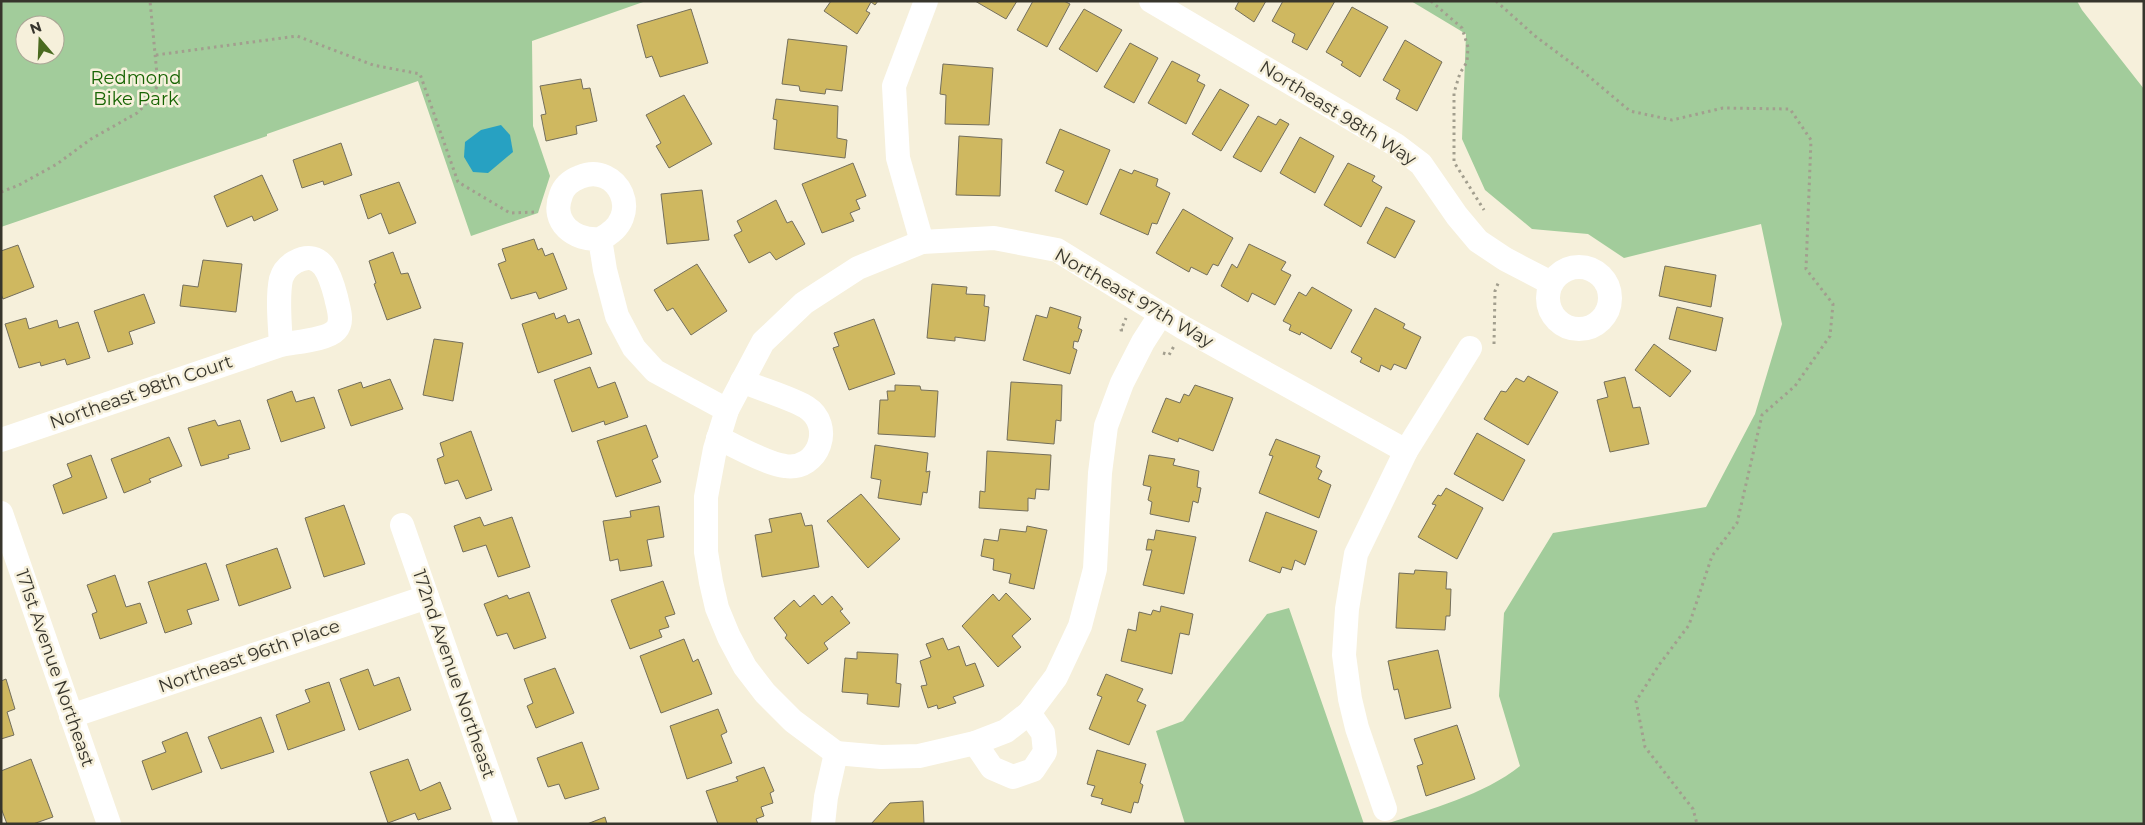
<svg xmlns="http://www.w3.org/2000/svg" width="2145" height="825" viewBox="0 0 2145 825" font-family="Montserrat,sans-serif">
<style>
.green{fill:#a2cc9b;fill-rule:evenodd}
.water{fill:#27a1c2}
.building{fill:#cfb860;stroke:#746f5c}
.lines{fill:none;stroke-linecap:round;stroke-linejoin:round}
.path{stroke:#a29e8e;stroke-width:3;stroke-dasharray:2.5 4;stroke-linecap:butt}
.street{stroke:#fff;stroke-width:24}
.labels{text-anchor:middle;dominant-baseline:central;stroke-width:5;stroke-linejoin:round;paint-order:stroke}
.park-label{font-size:18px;fill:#176403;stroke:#f6f0db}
.street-label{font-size:18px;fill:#37352c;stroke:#f6f0db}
</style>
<rect width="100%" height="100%" fill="#f6f0db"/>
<g class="green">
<path d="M 1,1 L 646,1 L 532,41 L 533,126 L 550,176 L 538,213 L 471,236 L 418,81 L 267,134 L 267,136 L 1,227 ZM 25,25 L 55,25 L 55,55 L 25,55 Z"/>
<path d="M 1411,1 L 2077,1 L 2082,10 L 2144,89 L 2144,824 L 1386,824 C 1430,809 1484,795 1520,766 L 1499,696 L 1504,613 L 1553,533 L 1706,507 L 1755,414 L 1782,324 L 1761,224 L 1624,258 L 1588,234 L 1532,229 L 1485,190 L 1462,139 L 1466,34 Z"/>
<polygon points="1289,608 1364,824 1185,824 1156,731 1183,721 1267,614"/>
</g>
<polygon class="water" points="501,125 510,135 513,152 488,173 473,172 464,157 465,142 481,130"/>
<g class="building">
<polygon points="831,1 878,1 875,5 871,2 866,11 870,13 857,34 824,11"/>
<polygon points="975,1 1017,1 1006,19"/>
<polygon points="1033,1 1064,1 1070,4 1047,47 1017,30"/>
<polygon points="1239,1 1266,1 1254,22 1235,9"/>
<polygon points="1283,1 1335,1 1307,50 1292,42 1295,34 1272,21"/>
<polygon points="1352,7 1388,27 1360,77 1341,65 1343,62 1326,52"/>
<polygon points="691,9 708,63 660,77 652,56 646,58 637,25"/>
<polygon points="1084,9 1122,30 1097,72 1059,49"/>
<polygon points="788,39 847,46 842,91 826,89 825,94 800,91 799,86 782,84"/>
<polygon points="1405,40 1442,62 1417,111 1396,99 1400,90 1383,80"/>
<polygon points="1130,43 1158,58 1134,103 1104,87"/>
<polygon points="1172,61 1200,75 1197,81 1205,85 1186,124 1148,103"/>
<polygon points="943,64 993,68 989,125 945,124 946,95 940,94"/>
<polygon points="581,79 583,89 590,88 597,121 576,126 577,134 546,141 541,115 546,114 540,86"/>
<polygon points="1220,89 1249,105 1221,151 1192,134"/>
<polygon points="684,95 712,144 669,168 656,146 661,143 646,115"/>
<polygon points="776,99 838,106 837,138 847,140 845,158 774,149 777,120 773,119"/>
<polygon points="1258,116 1276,125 1280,119 1289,124 1261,172 1233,157"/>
<polygon points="1060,129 1110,150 1087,205 1055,191 1064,171 1046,163"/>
<polygon points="959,136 1002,139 1000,196 956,195"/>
<polygon points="1300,137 1334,156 1315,193 1280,173"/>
<polygon points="341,143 352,175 324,185 323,181 302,188 293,160"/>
<polygon points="853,163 866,196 856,200 860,209 850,213 854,221 822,233 802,184"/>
<polygon points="1348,163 1375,176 1372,181 1382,187 1361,227 1324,205"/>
<polygon points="1120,169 1132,174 1134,170 1158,179 1156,186 1170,193 1157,224 1152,223 1148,235 1100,214"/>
<polygon points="262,175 278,210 254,221 252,216 227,227 214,196"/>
<polygon points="399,182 416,223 389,234 381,213 368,219 360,195"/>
<polygon points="702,190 709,240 667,244 661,194"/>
<polygon points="776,200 787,223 792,221 805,244 776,260 770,252 749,263 734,235 742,231 737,221"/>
<polygon points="1386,207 1415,221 1395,258 1367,243"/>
<polygon points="1183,209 1233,238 1218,266 1213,264 1207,275 1191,267 1189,272 1156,253"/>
<polygon points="534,239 538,250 542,248 545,256 553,253 567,289 539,299 536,292 511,299 498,264 506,261 502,249"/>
<polygon points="1249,244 1286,262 1281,270 1291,275 1275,305 1252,293 1248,302 1221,286 1232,264 1237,268"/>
<polygon points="18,245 34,287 3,299 1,294 1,251"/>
<polygon points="393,252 401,274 408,273 421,308 387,320 374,284 376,283 369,261"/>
<polygon points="203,260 242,264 236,312 180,306 183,285 198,287"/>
<polygon points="697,264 727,311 691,335 673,308 667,311 654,290"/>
<polygon points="1665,266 1716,275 1711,307 1659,296"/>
<polygon points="932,284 967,287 966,294 985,295 984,306 989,307 985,341 955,337 955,341 927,338"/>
<polygon points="1312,287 1352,310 1331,349 1301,332 1300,335 1289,330 1291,325 1283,321 1299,292 1306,296"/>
<polygon points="144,294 155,323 129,332 133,344 108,352 94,311"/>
<polygon points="1050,307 1081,317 1078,328 1082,330 1078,342 1074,341 1073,348 1077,350 1070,374 1023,360 1036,315 1047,318"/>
<polygon points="1677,307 1723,318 1716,351 1669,339"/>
<polygon points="1375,308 1405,324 1403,328 1421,337 1406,369 1394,364 1391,370 1381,365 1379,372 1360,362 1362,358 1351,352"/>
<polygon points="554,313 556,319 565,315 568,323 579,319 592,354 538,373 522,324"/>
<polygon points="26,318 29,329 57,320 59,328 78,322 90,358 67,365 65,359 41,366 40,362 19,368 5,324"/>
<polygon points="874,319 895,374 849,390 833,348 839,346 834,333"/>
<polygon points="434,339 463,343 453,401 423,395"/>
<polygon points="1654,344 1691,371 1670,397 1635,370"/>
<polygon points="590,367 598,388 615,382 628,417 605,425 604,421 572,432 554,380"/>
<polygon points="1528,376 1558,392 1528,445 1484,419 1501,391 1506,392 1516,378 1524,382"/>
<polygon points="1625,377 1633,408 1640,407 1649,444 1610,452 1597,400 1608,397 1604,382"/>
<polygon points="390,379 403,409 351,426 338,390 361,382 363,388"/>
<polygon points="1011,382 1062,385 1061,421 1056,420 1054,444 1007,440"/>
<polygon points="895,385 920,386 921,390 938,391 935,437 878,434 880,400 888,400 887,391 895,391"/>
<polygon points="1195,385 1233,398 1213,451 1179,438 1178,442 1152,432 1166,398 1180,403 1184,394 1189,396"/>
<polygon points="292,391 296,402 314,397 325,428 281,442 267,400"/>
<polygon points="215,420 218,426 240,420 250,449 228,455 229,458 201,466 188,428"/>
<polygon points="646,425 658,457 652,460 661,482 616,497 597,441"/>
<polygon points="471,431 492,490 466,499 458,480 445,484 437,459 444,456 440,443"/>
<polygon points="1477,433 1525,460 1503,501 1454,474"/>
<polygon points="169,437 182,466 149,479 151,482 124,493 111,459"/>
<polygon points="1276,439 1320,456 1316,467 1322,471 1318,479 1331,485 1319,518 1259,493 1273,456 1269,455"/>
<polygon points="875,445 928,453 926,472 930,471 927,493 923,492 921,505 878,498 881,480 871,478"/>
<polygon points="987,451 1051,455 1049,490 1036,489 1035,499 1028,498 1028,511 979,508 980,491 985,492"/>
<polygon points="91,455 107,498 63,514 53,485 72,477 67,464"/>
<polygon points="1149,455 1175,459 1173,465 1199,471 1197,487 1201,488 1198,503 1193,501 1189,522 1150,514 1152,502 1148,500 1151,487 1143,485"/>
<polygon points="1446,488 1483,508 1457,559 1418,537 1436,505 1432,504 1438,495 1441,496"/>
<polygon points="861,494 900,539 868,568 827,521"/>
<polygon points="344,505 365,564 324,577 305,518"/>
<polygon points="659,506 664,537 647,540 652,566 620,571 618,559 610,561 603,521 631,517 630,511"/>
<polygon points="1266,512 1317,531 1305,565 1295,560 1292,570 1282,567 1280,573 1249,561"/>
<polygon points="801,513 805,526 812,525 819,567 762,577 755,535 772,532 769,519"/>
<polygon points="480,517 484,526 512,517 530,567 498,577 486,545 463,552 454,526"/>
<polygon points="1027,526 1047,530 1034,589 1009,583 1011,574 993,570 994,559 981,556 984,539 998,541 1000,529 1026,532"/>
<polygon points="1156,530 1196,537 1184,594 1143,585 1152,550 1146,550 1148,539 1154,540"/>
<polygon points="277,548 291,588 239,606 226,565"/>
<polygon points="206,563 219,600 187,610 192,624 165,633 148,582"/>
<polygon points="1415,570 1447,572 1446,589 1451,589 1450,616 1446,616 1445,630 1396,628 1399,573 1414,574"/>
<polygon points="115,575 126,607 140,603 147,623 100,639 92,614 97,612 87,585"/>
<polygon points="663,581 675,614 665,617 669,627 659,630 662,637 630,649 611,600"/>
<polygon points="529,592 546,638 514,649 507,633 497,636 484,604 507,595 509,599"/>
<polygon points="1006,593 1031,619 1012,636 1021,647 998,667 962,626 993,594 999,601"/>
<polygon points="814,595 822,605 832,596 843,609 840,611 850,623 824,643 828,649 808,664 785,638 787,635 774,618 794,600 800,607"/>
<polygon points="1161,606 1193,614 1189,635 1180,633 1172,674 1121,661 1128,629 1136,631 1139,612 1151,615 1153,610 1160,612"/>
<polygon points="943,638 948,650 959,646 966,666 975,663 984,686 953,697 956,703 938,709 937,705 928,708 921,686 927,685 920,661 931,657 926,644"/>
<polygon points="684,639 693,662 698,659 712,694 661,713 640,656"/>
<polygon points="1438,650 1451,708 1405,719 1398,689 1394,690 1388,661"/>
<polygon points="857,652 898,654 896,683 901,684 899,707 867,704 868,694 842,692 845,658 857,659"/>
<polygon points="555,668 574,713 536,728 527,706 533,703 524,679"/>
<polygon points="368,669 374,686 399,677 411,710 359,730 340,679"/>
<polygon points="1106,674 1143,689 1137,701 1146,705 1129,745 1089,729 1102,697 1097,695"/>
<polygon points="6,679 15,709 7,712 14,735 1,739 1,681"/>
<polygon points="329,682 345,730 288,750 276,715 310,702 305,690"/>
<polygon points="718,709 727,732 721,735 732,763 687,779 670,726"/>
<polygon points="261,717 274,752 221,769 208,737"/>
<polygon points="1457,725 1475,779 1426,796 1417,766 1423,764 1414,739"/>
<polygon points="187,732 202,772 152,790 142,761 166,752 162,742"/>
<polygon points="582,742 599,789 565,799 559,784 548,787 537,758"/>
<polygon points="1097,750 1146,764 1140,783 1143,785 1138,803 1134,802 1131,813 1101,804 1103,799 1091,796 1095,786 1087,784"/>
<polygon points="31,759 53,817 33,824 7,824 1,808 1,771"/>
<polygon points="408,759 420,791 440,782 451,809 418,820 415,813 388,823 370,772"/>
<polygon points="764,767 774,791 770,793 773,803 761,807 764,816 756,819 758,824 718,824 706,791 738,781 736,777"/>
<polygon points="923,801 924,824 871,824 890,803"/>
<polygon points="605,817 607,824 587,824"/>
</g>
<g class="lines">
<g class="path">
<polyline points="1431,1 1462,28 1468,47 1467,62 1460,73 1454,93 1454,162 1484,210"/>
<polyline points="1496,1 1535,36 1586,74 1630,111 1672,120 1723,108 1790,109 1811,140 1806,269 1833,304 1830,336 1795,386 1762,415 1737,523 1712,556 1689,625 1659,665 1636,701 1645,747 1693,809 1697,824"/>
<polyline points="156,55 297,36 373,65 420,74 458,182 510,213 536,212"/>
<polyline points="1,192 19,185 57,164 91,139 137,113 149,101 158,85 150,1"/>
<polyline points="1123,330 1121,330 1126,318"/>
<polyline points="1494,344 1495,291 1499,281"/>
<polyline points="1163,353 1169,355 1174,346"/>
</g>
<g class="street">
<polyline points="1151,1 1396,145 1421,164 1457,216 1478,241 1505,259 1551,283"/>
<path d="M 600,239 C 575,241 550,223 561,195 C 564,186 572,180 580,177 C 617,161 647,217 600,239 L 605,270 L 617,316 L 634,348 L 655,371 L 727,410"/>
<polyline points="922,242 898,158 894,86 926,1"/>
<circle cx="1579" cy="298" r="31"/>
<path d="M 718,438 C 736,446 767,464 785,466 C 819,471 835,425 806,407 C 789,397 760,389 742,381"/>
<path d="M 1,440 L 281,345 C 294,342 327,340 336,330 C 344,321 338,308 336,297 C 331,278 323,247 295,262 C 288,266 283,272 281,279 C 277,298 280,326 281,345"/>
<polyline points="1,513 109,824"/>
<polyline points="402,525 506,824"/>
<polyline points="71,716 427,597"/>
<polyline points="975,743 992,768 1013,777 1033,770 1045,752 1043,733 1029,713"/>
<polyline points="836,753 793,721 765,693 745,667 729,637 717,608 711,582 706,552 706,497 715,449 727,410 763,342 804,303 858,268 922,242 994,238 1057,250 1184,328 1406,451"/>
<polyline points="836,753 881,757 919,756 975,743 1006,731 1029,713 1056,677 1080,626 1095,569 1100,473 1106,426 1122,383 1143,342 1161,314"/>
<polyline points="1385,809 1357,728 1350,699 1344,655 1347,609 1356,554 1406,451 1470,348"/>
<polyline points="823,824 826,797 836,753"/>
</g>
</g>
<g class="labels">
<g class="park-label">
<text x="136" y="78">Redmond<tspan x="136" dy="21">Bike Park</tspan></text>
</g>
<g class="street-label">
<text transform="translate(1338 113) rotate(32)">Northeast 98th Way</text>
<text transform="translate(1134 298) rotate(30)">Northeast 97th Way</text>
<text transform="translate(141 392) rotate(-19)">Northeast 98th Court</text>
<text transform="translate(249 656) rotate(-19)">Northeast 96th Place</text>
<text transform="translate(55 668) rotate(71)">171st Avenue Northeast</text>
<text transform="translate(454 674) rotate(71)">172nd Avenue Northeast</text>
</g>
</g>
<rect width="2145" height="825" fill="none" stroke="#37352c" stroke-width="5"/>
<g transform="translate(40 40) rotate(341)"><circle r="24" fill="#f6f0db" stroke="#aaa595"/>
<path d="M0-4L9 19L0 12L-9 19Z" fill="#4a6a20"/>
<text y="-8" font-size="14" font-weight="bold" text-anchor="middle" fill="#37352c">N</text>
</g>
</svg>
